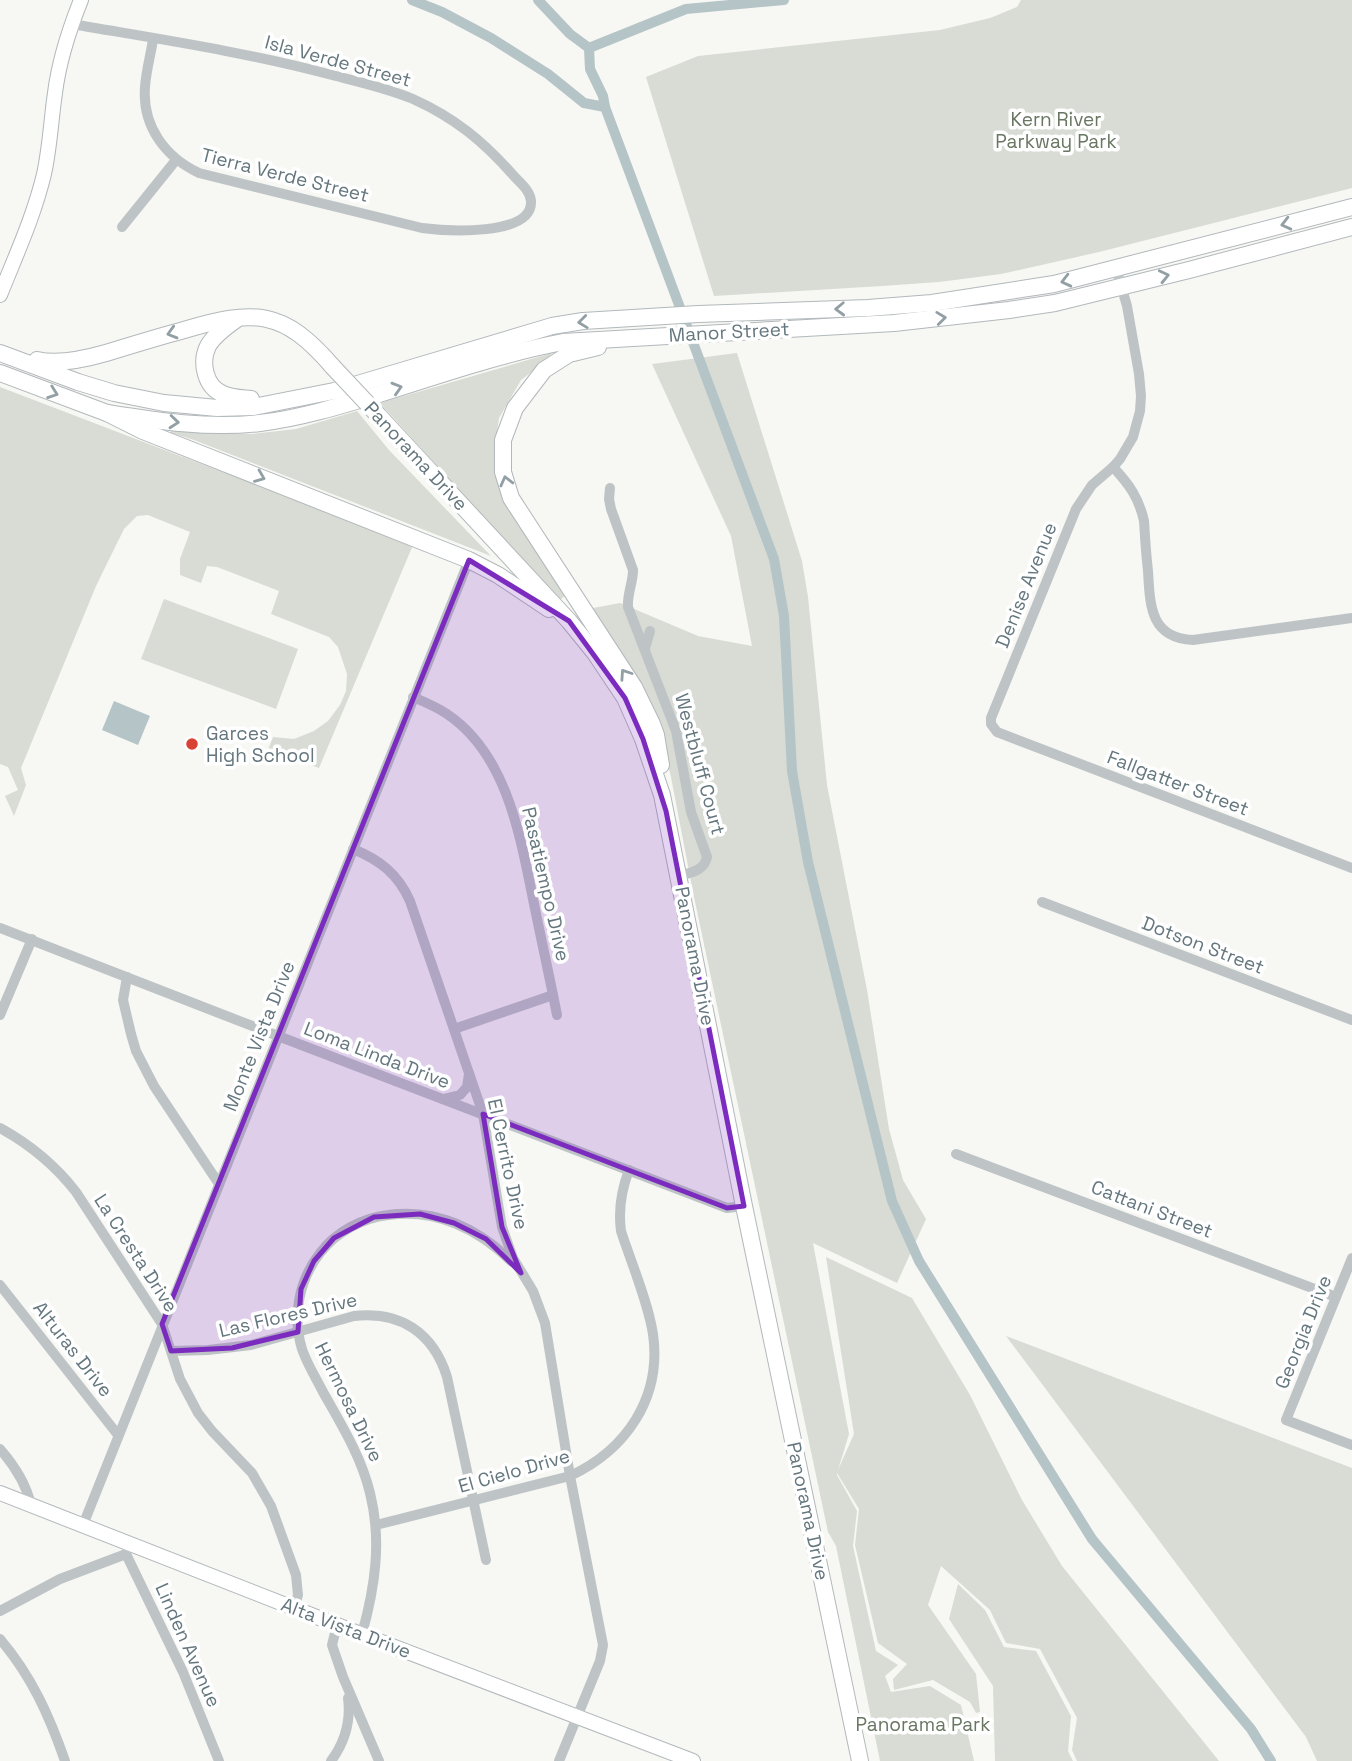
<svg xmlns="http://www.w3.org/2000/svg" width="1352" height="1761" viewBox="0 0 1352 1761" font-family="'Space Grotesk',sans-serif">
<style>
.green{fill:#d8dcd4}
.water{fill:#b5c4c6}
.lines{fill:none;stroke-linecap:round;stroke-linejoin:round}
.canal{stroke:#b5c4c6;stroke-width:10}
.secondary-casing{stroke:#b1b8bb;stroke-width:16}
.primary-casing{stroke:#b2b8bb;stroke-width:18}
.street{stroke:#bec4c6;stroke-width:10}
.secondary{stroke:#fff;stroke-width:14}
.primary{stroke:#fff;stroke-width:16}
.primary-bridge-casing{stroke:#b2b8bb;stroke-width:18;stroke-linecap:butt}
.primary-bridge{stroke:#fff;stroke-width:16}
.oneway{stroke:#929fa5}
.marked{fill:#7b2cbf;fill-opacity:0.2;stroke:#7b2cbf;stroke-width:5;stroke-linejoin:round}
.poi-dot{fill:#d94233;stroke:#fff;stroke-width:2.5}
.labels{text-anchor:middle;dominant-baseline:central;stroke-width:7;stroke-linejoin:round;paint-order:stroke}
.street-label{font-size:19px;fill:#64767e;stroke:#fff}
.park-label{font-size:19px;fill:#687662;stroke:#fff}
.poi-label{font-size:19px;fill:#64767e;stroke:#fff;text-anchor:start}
</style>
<rect width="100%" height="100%" fill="#f7f7f4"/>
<g class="green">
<polygon points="1021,0 1352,0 1352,188 1099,252 1001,274 939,282 882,286 714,296 646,77 698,56 940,30 990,18 1017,7"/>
<polygon points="552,353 546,361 521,380 499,418 494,454 502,498 567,594 560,600 380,403"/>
<polygon points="737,353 802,561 808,597 827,785 867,990 889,1129 903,1180 926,1219 897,1283 813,1243 849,1434 838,1470 854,1434 826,1257 912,1298 970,1395 1022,1500 1062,1566 1219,1761 1077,1761 1072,1750 1077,1718 1040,1649 1006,1643 990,1610 941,1566 928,1605 976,1674 980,1712 976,1713 970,1702 933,1680 894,1690 893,1679 907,1664 878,1643 855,1545 859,1509 837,1473 837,1475 857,1511 853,1546 876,1651 898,1665 885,1676 891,1692 930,1686 961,1705 974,1761 880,1761 836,1546 828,1532 693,892 671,777 659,729 648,701 593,608 620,603 698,636 752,646 731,536 652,364"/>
<polygon points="0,387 413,545 319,768 268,750 273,737 294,739 314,731 328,721 340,705 346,691 347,674 338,647 329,637 271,614 279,591 217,567 207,566 201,583 180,575 180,559 190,532 148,515 137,516 124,529 96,586 21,768 26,785 14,816 5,796 18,790 8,767 0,764"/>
<polygon points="357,411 389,450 491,556 194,440 171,433 171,431 252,434 296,429"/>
<polygon points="164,599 298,649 276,709 141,659"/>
<polygon points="1006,1336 1352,1468 1352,1761 1317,1761 1306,1737"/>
<polygon points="958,1584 985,1610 1004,1647 1036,1651 1071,1716 1068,1751 1073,1761 995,1761 993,1686 949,1619"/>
</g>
<polygon class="water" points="114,701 150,716 138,745 102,730"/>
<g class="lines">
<g class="canal">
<polyline points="412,0 442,12 491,38 548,74 584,103 605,107"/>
<polyline points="538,0 570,34 589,48"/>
<polyline points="589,48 590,69 603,96 605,107 774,559 784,616 792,771 808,862 892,1201 919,1261 1092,1539 1251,1729 1271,1761"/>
<polyline points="589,48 686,9 784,0"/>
</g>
<defs>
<g id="secondary">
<path d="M 0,295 C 16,255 34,216 44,174 C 50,147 51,120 55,93 C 59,61 69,30 81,0"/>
<polyline points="0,1493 337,1625 693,1761"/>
</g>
<g id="primary">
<path d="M 237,319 C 227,326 214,335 208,346 C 200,362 205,387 223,394 C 232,398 241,398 251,399"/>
<polyline points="598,347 569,354 544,370 515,408 503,440 503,472 511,498 634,687 652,724 656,735 661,765"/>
<polyline points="0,353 78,382 114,393 164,403 217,408 254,407 334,391 552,326 583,321 698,314 868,308 932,303 1054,284 1352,207"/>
<path d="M 37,360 C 59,365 85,359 106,353 C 132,345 158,337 184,330 C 255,309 283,309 333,367"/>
<polyline points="0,373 107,413 143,431 469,560 498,575 549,609"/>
<path d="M 107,413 C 157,421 209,429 260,423 C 301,418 340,406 379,394 C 440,375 500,354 563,342 L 894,323 L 1009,310 L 1055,303 L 1189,270 L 1352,227"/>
<polyline points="379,416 569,621 595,653 625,698 643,739 662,795 744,1206 860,1761"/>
</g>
</defs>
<use href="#secondary" class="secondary-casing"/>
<use href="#primary" class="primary-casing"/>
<g class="street">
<path d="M 72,24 C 158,39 246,52 332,75 C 359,82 387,88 413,99 C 455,118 483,141 513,175 C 520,183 530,190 531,201 C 533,237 445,231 422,228 L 199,173 C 165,157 142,126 145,87 C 146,71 151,54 153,39"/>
<polyline points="122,227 176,160"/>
<polyline points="1116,268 1127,306 1139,374 1141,396 1140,411 1133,437 1120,459 1113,467 1092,485 1076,509 991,718 991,724 997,732 1352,868"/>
<path d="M 1113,467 C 1129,484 1139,498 1144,521 C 1145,537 1146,554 1148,571 C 1150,605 1150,638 1193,640 L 1352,618"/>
<path d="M 610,488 L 609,499 L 611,509 L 633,570 C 633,583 627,594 628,607 L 676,731 L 691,812 L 707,857 C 704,871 692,872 679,876"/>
<polyline points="645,648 650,631"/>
<path d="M 413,697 C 425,702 437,707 447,714 C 505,753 519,830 532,894 C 540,934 549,974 557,1015"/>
<path d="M 353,849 C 380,860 398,874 410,901 L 483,1114 L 502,1227 L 513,1258 L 533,1291 L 545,1323 L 570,1476 L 603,1645 L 600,1661 L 559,1761"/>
<polyline points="1042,902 1352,1020"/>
<polyline points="0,928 278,1036 727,1208 744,1206"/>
<polyline points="127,977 123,1000 131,1034 136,1051 154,1086 219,1184"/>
<polyline points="0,1015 32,939"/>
<polyline points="454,1029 553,995"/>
<polyline points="443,1099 460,1095 467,1087 469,1074"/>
<path d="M 0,1128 C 31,1145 55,1165 76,1192 L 162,1324 L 180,1379 L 198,1413 L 212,1431 L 252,1473 L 271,1506 L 296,1575 L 298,1595 L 294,1608"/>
<polyline points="956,1154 1336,1297"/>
<polyline points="1352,1258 1286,1420 1352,1445"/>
<polyline points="0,1285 118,1435"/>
<path d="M 171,1351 L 208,1350 L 251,1345 L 354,1316 C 400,1311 433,1332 447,1377 L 486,1560"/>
<path d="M 0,1449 C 14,1465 26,1483 31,1505"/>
<polyline points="83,1525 469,560"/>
<path d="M 376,1525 L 570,1476 C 626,1450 662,1398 653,1334 C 648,1302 631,1262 621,1231 C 618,1209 621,1191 629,1170"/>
<polyline points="130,1544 126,1554 183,1672 219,1761"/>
<polyline points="0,1611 60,1579 126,1554"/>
<polyline points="337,1625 332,1645 343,1677 379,1761"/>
<path d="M 362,1634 C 375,1587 382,1541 370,1493 C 361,1456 341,1424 323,1392 C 316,1378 307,1364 302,1349 C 292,1316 299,1280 320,1253 C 336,1232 362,1218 388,1215 C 436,1208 479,1229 512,1262"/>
<path d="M 0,1639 C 32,1677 49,1715 65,1761"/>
<path d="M 331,1761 C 345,1742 351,1721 348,1698"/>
</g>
<use href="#secondary" class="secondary"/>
<use href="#primary" class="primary"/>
<defs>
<polyline id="primary-bridge" points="333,367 379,416"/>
</defs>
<use href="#primary-bridge" class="primary-bridge-casing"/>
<use href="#primary-bridge" class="primary-bridge"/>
</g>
<defs><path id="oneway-chevron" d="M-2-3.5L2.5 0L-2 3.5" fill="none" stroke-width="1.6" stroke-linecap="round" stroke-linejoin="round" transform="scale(1.75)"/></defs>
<g class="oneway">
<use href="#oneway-chevron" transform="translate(1286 224) rotate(166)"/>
<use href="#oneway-chevron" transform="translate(1164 276) rotate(-13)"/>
<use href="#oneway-chevron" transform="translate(1066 281) rotate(166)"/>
<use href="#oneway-chevron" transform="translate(840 309) rotate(178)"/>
<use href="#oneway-chevron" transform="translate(941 318) rotate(-7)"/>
<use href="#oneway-chevron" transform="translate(583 322) rotate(173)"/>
<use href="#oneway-chevron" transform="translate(172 333) rotate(164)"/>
<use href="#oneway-chevron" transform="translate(397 388) rotate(-17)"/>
<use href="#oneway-chevron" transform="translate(53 393) rotate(20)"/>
<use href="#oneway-chevron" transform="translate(174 422) rotate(5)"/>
<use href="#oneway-chevron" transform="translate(260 477) rotate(22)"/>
<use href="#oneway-chevron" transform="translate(506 481) rotate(-104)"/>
<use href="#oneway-chevron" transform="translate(625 674) rotate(-124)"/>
</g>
<path class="marked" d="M 469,560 L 569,621 L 625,698 L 643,739 L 666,811 L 744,1206 L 727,1208 L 483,1114 L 502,1227 L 521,1273 L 486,1239 L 454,1223 L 420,1214 L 374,1217 L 334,1238 L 314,1261 L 301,1289 L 298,1332 L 232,1348 L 171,1351 L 162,1324 Z"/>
<circle class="poi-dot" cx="192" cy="744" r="7"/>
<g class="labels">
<g class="street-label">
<text transform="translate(338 61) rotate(15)">Isla Verde Street</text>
<text transform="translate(285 175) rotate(14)">Tierra Verde Street</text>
<text transform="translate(729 332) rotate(-3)">Manor Street</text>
<text transform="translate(416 456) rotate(47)">Panorama Drive</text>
<text transform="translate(1026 585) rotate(-68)">Denise Avenue</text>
<text transform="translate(700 764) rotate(75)">Westbluff Court</text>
<text transform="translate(1178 783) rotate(21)">Fallgatter Street</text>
<text transform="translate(546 884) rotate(77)">Pasatiempo Drive</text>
<text transform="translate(1203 945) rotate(21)">Dotson Street</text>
<text transform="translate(695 956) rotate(79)">Panorama Drive</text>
<text transform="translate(259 1036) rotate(-68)">Monte Vista Drive</text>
<text transform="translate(377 1055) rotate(21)">Loma Linda Drive</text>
<text transform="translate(508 1164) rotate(78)">El Cerrito Drive</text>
<text transform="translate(1152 1209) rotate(21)">Cattani Street</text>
<text transform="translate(136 1253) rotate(57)">La Cresta Drive</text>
<text transform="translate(288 1315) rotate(-13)">Las Flores Drive</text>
<text transform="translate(1303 1332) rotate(-68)">Georgia Drive</text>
<text transform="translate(73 1349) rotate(52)">Alturas Drive</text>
<text transform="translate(349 1402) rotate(64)">Hermosa Drive</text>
<text transform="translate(514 1471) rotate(-16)">El Cielo Drive</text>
<text transform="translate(808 1511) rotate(78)">Panorama Drive</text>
<text transform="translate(346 1628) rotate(21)">Alta Vista Drive</text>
<text transform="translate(188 1645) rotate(66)">Linden Avenue</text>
</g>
<g class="park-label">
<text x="1056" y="119">Kern River<tspan x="1056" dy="22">Parkway Park</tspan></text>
<text x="923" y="1724">Panorama Park</text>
</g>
<g class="poi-label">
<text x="206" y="733">Garces<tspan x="206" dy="22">High School</tspan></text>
</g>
</g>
</svg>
